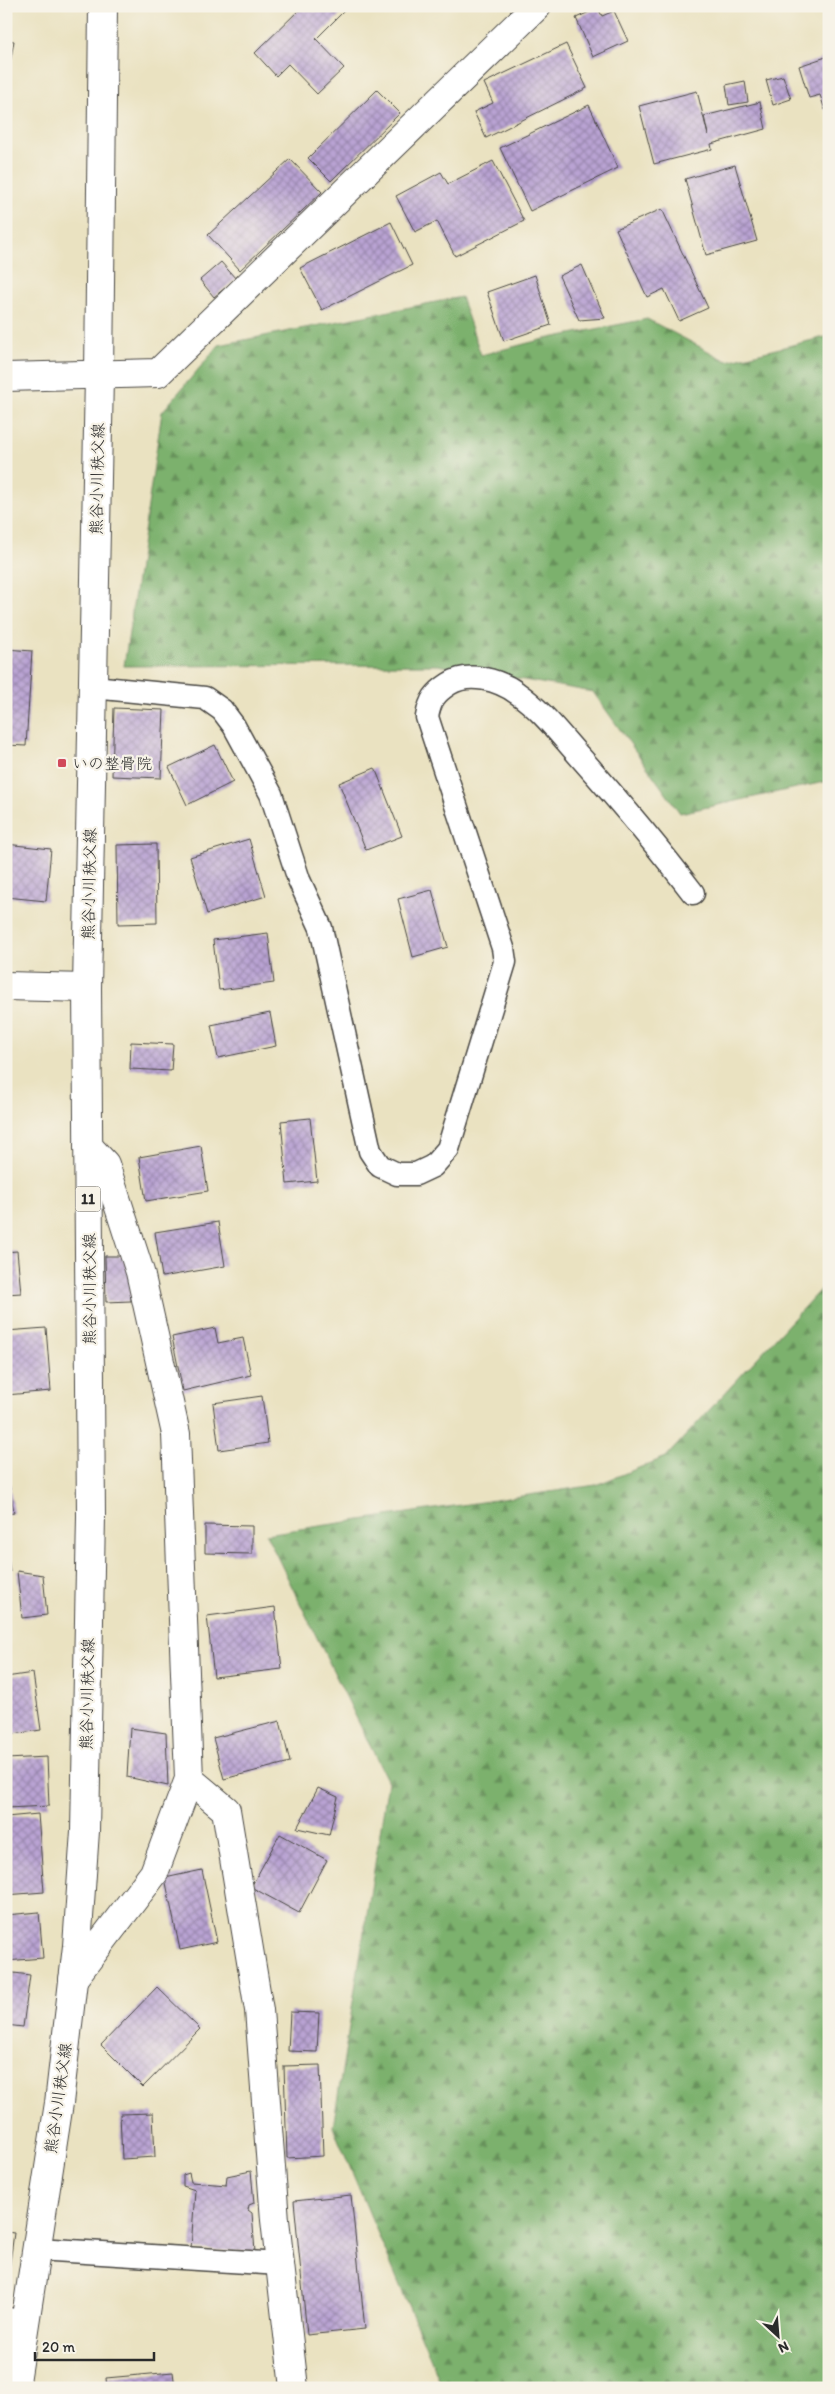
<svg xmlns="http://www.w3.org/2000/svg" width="835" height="2394" viewBox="0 0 835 2394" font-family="Itim,'Klee One',sans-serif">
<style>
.forest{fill:url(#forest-firs);stroke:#546e4c}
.building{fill:url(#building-cross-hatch)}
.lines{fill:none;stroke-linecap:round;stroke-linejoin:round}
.service-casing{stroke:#484642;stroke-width:25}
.minor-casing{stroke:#484642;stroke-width:30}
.tertiary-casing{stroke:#484642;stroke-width:30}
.primary-casing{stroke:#484642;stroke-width:30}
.service{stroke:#fff;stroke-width:22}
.minor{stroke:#fff;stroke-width:28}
.tertiary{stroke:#fff;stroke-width:28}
.primary{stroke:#fff;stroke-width:28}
.poi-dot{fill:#d1495b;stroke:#f7f3e8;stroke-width:2}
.labels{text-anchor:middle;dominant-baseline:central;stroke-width:4.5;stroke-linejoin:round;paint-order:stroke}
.shield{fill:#f7f3e8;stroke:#686764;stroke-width:1}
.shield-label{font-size:15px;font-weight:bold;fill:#2b2b2b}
.street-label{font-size:16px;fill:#2b2b2b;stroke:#f7f3e8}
.poi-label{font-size:16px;fill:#2b2b2b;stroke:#f7f3e8;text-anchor:start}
</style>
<defs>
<pattern id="forest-firs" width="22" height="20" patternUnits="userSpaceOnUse" patternTransform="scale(1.25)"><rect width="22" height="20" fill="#7cb16d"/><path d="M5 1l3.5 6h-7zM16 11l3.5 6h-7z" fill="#66905a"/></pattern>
<pattern id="building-cross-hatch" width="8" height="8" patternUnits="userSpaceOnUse" patternTransform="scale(1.25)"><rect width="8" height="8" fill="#b9a3d3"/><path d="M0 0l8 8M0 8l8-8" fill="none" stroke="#9785ab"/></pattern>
</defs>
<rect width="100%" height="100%" fill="#f7f3e8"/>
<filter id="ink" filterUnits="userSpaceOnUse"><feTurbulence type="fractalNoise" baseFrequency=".02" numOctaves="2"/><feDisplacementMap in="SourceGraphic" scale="10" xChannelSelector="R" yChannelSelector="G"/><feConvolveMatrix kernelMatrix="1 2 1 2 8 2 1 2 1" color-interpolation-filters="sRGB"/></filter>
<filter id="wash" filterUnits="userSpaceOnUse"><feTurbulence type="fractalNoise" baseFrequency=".0096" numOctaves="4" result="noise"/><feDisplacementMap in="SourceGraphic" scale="20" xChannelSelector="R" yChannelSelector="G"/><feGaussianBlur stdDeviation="1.12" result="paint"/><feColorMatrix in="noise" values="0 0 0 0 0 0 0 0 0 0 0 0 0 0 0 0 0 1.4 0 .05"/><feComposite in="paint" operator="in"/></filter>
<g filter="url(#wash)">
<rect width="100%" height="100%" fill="#eae2c1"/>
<g class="forest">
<polygon points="461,297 481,355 540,340 647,319 727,361 829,336 829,781 680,813 593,692 438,665 124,666 162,412 219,345"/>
<polygon points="829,1280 829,2388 443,2388 333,2127 388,1782 266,1534 596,1485 666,1457"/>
</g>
<g id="blocks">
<g class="building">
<polygon points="303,6 341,6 345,10 316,39 344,68 317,94 288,64 276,76 255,53"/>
<polygon points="598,8 602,16 614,11 628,41 593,57 576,18"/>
<polygon points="6,40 14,41 7,80 6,79"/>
<polygon points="566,44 587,88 486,138 474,112 493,103 484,83"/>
<polygon points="829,56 829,109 825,110 820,95 809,98 799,66"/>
<polygon points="783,76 791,99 773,105 766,80"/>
<polygon points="745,81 748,102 729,105 726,85"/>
<polygon points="377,90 400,113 331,181 308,158"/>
<polygon points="697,91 708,135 704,116 760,102 766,129 711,144 712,149 654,164 639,106"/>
<polygon points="589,105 618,168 530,211 500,148"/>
<polygon points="290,159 322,192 240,270 208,235"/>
<polygon points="493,161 524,221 455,256 437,221 415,232 396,196 441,172 448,184"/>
<polygon points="735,165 757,241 706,255 685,179"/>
<polygon points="662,209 708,308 679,321 664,289 647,297 616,229"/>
<polygon points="391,222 412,265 322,310 300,268"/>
<polygon points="221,262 236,279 214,297 200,280"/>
<polygon points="582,265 605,318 579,320 559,276"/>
<polygon points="535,275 551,325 504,341 487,292"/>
<polygon points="6,649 32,651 26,746 6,745"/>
<polygon points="114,708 164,710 161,778 112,776"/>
<polygon points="215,745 233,782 187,805 169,767"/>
<polygon points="375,768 402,836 366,850 339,783"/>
<polygon points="249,839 266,896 207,914 190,857"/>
<polygon points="6,844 51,849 46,901 6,897"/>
<polygon points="156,844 157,923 118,924 117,845"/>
<polygon points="432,890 448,947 413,957 398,899"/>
<polygon points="268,933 274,983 219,990 213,940"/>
<polygon points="270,1013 276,1046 218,1058 211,1025"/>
<polygon points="131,1042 173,1044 171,1071 130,1069"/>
<polygon points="310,1118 317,1181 287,1184 281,1121"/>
<polygon points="201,1146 208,1191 146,1201 139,1157"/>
<polygon points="218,1222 225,1266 162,1277 155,1232"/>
<polygon points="17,1251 21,1293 6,1294 6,1252"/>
<polygon points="105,1256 123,1256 131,1278 131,1301 106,1302"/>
<polygon points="46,1328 51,1391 6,1395 6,1331"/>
<polygon points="215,1328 218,1343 243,1338 251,1375 183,1391 172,1337"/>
<polygon points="262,1396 268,1443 219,1450 213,1403"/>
<polygon points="6,1463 14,1513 6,1514"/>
<polygon points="205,1525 252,1526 252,1554 205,1553"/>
<polygon points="6,1542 10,1572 6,1573"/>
<polygon points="17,1571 43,1575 47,1615 22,1618"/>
<polygon points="275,1607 282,1669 214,1677 207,1616"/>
<polygon points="33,1673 41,1730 6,1735 6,1677"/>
<polygon points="280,1721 290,1762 224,1779 213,1738"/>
<polygon points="130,1728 166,1733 168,1786 127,1777"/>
<polygon points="47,1757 49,1806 6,1808 6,1759"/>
<polygon points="318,1788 338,1797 329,1835 297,1828"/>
<polygon points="38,1814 44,1892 6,1895 6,1817"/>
<polygon points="280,1834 327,1860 299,1913 251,1887"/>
<polygon points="202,1870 217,1942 180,1950 165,1878"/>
<polygon points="39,1912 43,1958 6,1961 6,1915"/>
<polygon points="6,1972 30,1975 23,2027 6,2025"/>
<polygon points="157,1987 200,2029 143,2087 101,2045"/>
<polygon points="290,2012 319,2013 317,2052 288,2051"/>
<polygon points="320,2065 323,2156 287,2158 284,2066"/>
<polygon points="153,2113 155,2157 122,2159 120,2114"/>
<polygon points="251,2171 254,2203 249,2205 248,2210 252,2213 255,2252 191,2249 195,2190 183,2186 183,2175 189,2173 191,2182 226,2185 227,2176"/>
<polygon points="351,2195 365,2329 307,2335 294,2201"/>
<polygon points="6,2232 14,2233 9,2270 6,2270"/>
<polygon points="173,2372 175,2388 107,2388 106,2378"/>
</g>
</g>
</g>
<g filter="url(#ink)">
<use href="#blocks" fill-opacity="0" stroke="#484642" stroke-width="1"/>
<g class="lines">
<defs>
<g id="service">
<path d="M 93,687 L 205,698 L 222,710 L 234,726 L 271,794 L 299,880 L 321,928 L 370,1151 L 380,1166 L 397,1174 L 416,1174 L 433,1166 L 448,1149 L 505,962 L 503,948 L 427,717 C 430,700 435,693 449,684 C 469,671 499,680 517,693 C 542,710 561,736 581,758 C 620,802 658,847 693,893"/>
<polyline points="37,2249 280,2264"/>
<polyline points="6,2319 27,2321"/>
</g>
<g id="minor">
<polyline points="6,377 158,373 537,6"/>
<polyline points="189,1779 226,1810 259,2010 275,2220 294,2388"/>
<polyline points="73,1979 154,1873 189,1779 176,1434 140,1272 105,1164 88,1146"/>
</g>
<polyline id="tertiary" points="6,986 87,988"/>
<polyline id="primary" points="15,2388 59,2103 77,1946 85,1831 91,1516 87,988 99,376 103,6"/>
</defs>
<use href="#service" class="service-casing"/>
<use href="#minor" class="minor-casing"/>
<use href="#tertiary" class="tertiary-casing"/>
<use href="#primary" class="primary-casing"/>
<use href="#service" class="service"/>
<use href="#minor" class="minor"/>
<use href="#tertiary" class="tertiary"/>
<use href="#primary" class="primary"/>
</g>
</g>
<rect class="poi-dot" x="57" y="758" width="10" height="10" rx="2.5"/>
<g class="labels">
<rect class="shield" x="75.5" y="1186.5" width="25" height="25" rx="4"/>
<g class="shield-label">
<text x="88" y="1199">11</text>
</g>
<g class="street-label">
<text transform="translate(97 479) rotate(-89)">熊谷小川秩父線</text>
<text transform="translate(89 884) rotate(-89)">熊谷小川秩父線</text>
<text transform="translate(89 1289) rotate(-90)">熊谷小川秩父線</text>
<text transform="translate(87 1694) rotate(-89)">熊谷小川秩父線</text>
<text transform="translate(58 2098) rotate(-82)">熊谷小川秩父線</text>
</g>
<g class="poi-label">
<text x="72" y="763">いの整骨院</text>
</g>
</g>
<rect width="835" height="2394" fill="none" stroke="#f7f3e8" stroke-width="25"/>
<g transform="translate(778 2336) rotate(154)" stroke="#f7f3e8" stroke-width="4" paint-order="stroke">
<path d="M0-4L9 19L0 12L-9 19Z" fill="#2b2b2b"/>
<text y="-8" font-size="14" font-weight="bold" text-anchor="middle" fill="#2b2b2b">N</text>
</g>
<path d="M35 2352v8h119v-8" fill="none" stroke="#2b2b2b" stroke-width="2.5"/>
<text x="42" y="2352" font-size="15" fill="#2b2b2b" stroke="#f7f3e8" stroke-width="4" paint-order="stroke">20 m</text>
</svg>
